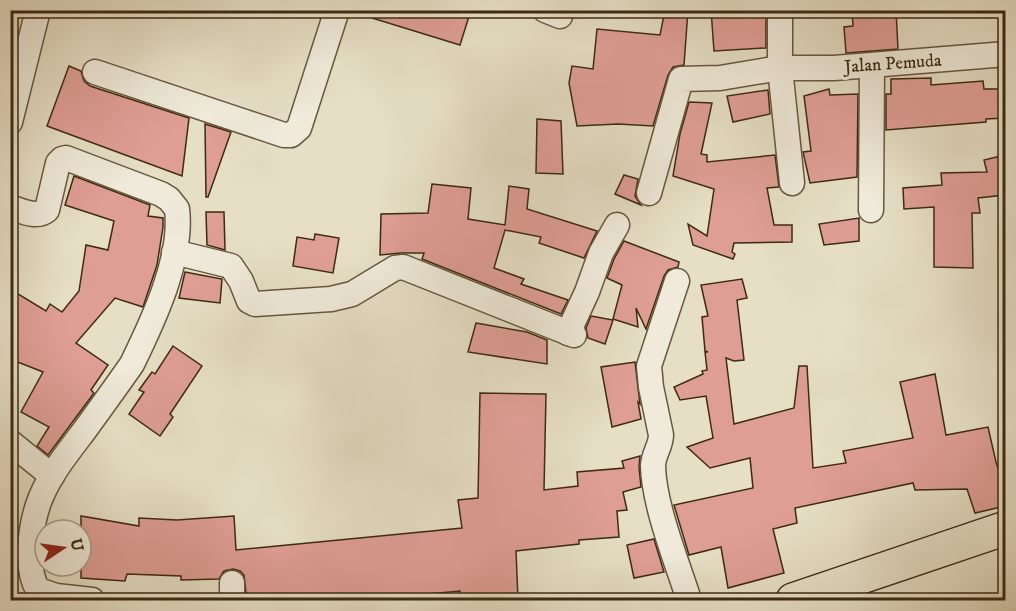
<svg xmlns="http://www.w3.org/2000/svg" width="1016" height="611" viewBox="0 0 1016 611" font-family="'IM FELL DW Pica',serif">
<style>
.building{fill:#df9e95;stroke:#3d2a10;stroke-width:1.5}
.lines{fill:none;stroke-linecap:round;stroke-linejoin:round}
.minor-casing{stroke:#67573e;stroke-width:27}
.highway-casing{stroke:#3d2a10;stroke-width:36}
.minor{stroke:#efeada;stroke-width:24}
.highway{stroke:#e6dfc6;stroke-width:33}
.labels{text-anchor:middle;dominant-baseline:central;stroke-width:6;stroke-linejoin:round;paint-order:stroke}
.street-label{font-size:18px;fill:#3d2a10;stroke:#efeada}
</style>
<rect width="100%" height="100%" fill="#e6dfc6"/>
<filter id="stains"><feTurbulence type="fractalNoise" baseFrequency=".00333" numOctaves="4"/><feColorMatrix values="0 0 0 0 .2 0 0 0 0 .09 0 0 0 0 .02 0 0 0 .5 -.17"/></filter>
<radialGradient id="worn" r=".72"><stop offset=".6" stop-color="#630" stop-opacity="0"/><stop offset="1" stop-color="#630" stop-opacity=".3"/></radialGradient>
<g class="building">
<polygon points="360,10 471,10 460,45 359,14"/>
<polygon points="665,10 688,10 684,65 673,67 668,75 653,126 618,124 577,126 569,83 572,66 593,69 597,29 660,35"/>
<polygon points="711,10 766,10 766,48 714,51"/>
<polygon points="852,10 896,10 898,49 846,53 844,27 853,26"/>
<polygon points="69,66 81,71 84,81 90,86 189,118 182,176 47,126"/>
<polygon points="931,78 931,85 983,81 984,89 1005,89 1005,118 986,119 986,122 886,130 886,94 891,94 891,79"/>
<polygon points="829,89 830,95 858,94 857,177 810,183 803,152 811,151 804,96"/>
<polygon points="768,90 770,114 733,122 727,96"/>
<polygon points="689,102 712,103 701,154 707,155 707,162 775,155 779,187 767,188 774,225 792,225 792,242 734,243 732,252 735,254 733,259 693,245 688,224 707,236 714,189 673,176 680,134"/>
<polygon points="537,119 561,121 563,174 536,173"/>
<polygon points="205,124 231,132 208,197 206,197"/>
<polygon points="1005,155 1005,195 978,198 980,213 972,213 973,268 934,267 934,207 904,209 903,188 942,185 941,173 987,172 984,160"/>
<polygon points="624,175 638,179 635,196 641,205 615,194"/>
<polygon points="74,176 150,205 148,216 163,218 163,227 157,265 143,307 115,298 76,343 108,365 91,390 94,393 48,455 37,446 49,427 21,412 43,372 10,359 10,289 46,311 50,304 62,312 79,291 86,245 108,250 114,221 65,205"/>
<polygon points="432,184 471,188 468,219 505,225 509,186 529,189 527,209 597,231 584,258 539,243 541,237 505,230 494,268 524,279 521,284 568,300 561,314 422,259 424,253 401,253 380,255 381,214 428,213"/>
<polygon points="206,212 224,212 225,250 207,245"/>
<polygon points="859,218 859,241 824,245 819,224"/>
<polygon points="315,234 339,238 333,273 293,266 297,237 314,240"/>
<polygon points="624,241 679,262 678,267 668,270 664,276 646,329 636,308 638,327 613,319 622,285 607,278 614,259"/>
<polygon points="185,272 222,279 220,303 179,298"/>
<polygon points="742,279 747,298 737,300 744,360 734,361 726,358 734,424 794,408 799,366 807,366 813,468 846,463 843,451 913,438 900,382 935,374 946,435 988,427 996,462 1005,489 1005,506 975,513 967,489 915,490 913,483 795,508 797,523 773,529 784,573 728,588 721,547 689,555 674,505 753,488 750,458 710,468 687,447 713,438 706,396 680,400 674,387 703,374 702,371 707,370 705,352 708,352 705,351 702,317 708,316 701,285"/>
<polygon points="591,316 613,320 605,344 588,338 586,328"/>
<polygon points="476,323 527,332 547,340 547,364 468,352"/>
<polygon points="173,346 202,366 170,414 173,417 160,436 129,414 144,392 139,390 152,372 155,374"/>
<polygon points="635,362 640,404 638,402 641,419 612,427 601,367"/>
<polygon points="480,393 546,394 544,490 578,486 577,472 624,468 622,461 640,456 639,467 641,487 623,492 627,510 617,511 619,537 579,540 579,544 516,551 518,600 461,600 460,591 361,600 253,600 246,593 244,575 240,571 233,569 224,571 219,579 181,580 181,576 127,574 125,581 81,578 81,516 139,526 139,518 177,520 234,516 236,550 462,528 458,500 478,498"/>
<polygon points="654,539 664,572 634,578 627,545"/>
</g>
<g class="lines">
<defs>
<g id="minor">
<polyline points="545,10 560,16"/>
<polyline points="780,10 780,68 792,183"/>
<polyline points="95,72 284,135 291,135 299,128 337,10"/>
<polyline points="10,122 38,10"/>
<polyline points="649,193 681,79 720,78 780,68 834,68 1006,54"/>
<path d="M 10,207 C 22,211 37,219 47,210 L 58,163 L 62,159 L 66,158 L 161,194 L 169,199 L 177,209 C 183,258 153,321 132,364 C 116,387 100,409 84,431 C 68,452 51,473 41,497 C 31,521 24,567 38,590 L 56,596 L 92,600"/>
<polyline points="871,210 872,66"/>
<polyline points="174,252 231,266 241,281 249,301 255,304 331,299 352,294 395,268 403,267 574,335"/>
<path d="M 677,281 L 649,366 L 651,387 L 661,435 C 661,446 653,455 653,466 C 654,506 677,562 689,600"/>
<polyline points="568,333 587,292 601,253 617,225"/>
<polyline points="10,442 52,476"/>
<polyline points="232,583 232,600"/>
</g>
<polyline id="highway" points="793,600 1006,528"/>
</defs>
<use href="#minor" class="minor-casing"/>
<use href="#highway" class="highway-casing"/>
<use href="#minor" class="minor"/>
<use href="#highway" class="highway"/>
</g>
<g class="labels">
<g class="street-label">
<text transform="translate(893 64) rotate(-4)">Jalan Pemuda</text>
</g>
</g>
<rect width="1016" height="611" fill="none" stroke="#e6dfc6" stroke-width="36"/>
<rect x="12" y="12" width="992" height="587" fill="none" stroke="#3d2a10" stroke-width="3"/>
<rect x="18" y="18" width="980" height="575" fill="none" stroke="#3d2a10" stroke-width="1.5"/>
<g transform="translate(63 548) rotate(77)"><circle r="28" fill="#efeada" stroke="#a89d89" stroke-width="1.5"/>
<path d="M0-4.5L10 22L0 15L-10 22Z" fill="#8f2418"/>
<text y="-9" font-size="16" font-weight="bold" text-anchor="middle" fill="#3d2a10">U</text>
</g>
<rect width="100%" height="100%" filter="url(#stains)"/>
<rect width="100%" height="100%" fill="url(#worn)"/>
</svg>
